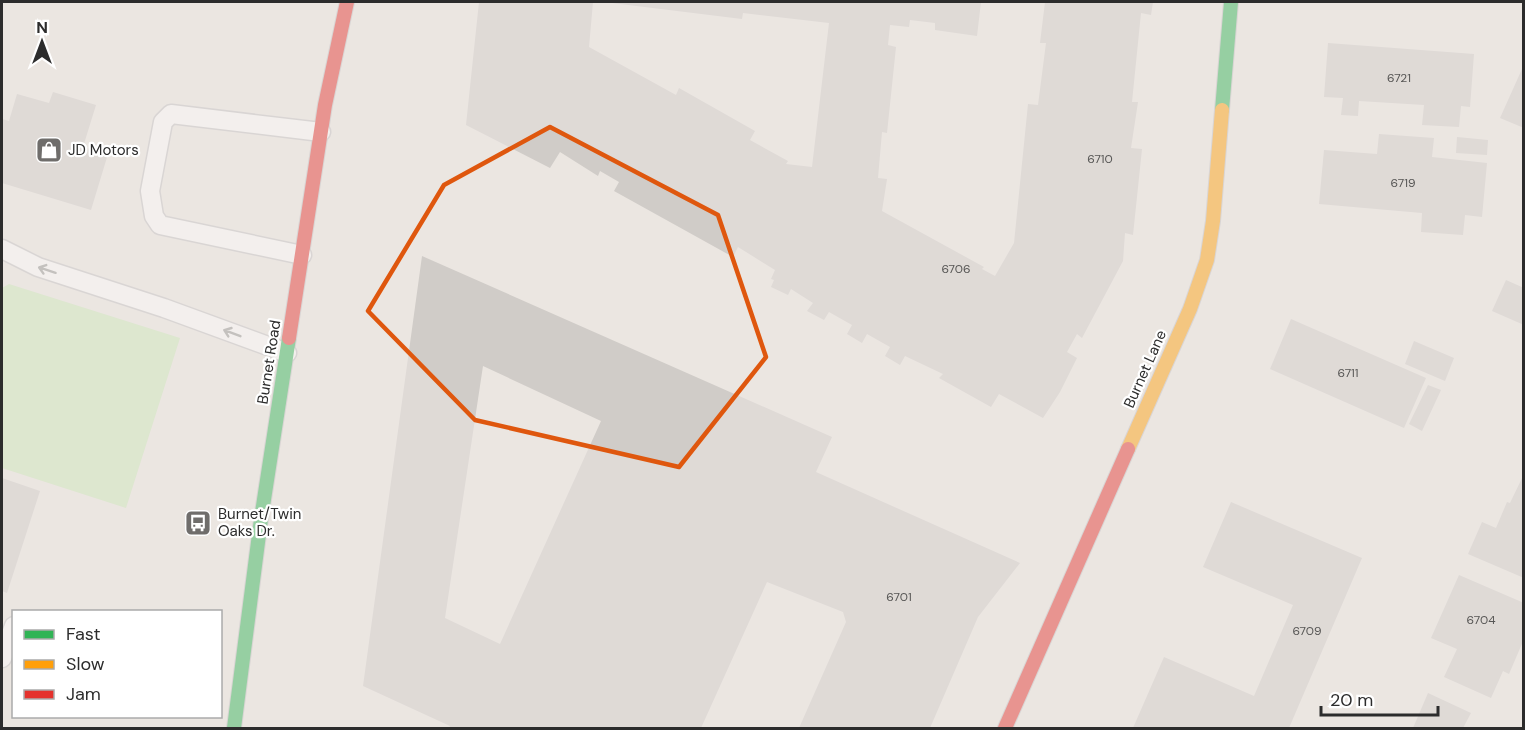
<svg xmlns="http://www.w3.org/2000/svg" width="1525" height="730" viewBox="0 0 1525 730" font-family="'DM Sans',sans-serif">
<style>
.green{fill:#cce8b8}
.building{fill:#d0ccc8;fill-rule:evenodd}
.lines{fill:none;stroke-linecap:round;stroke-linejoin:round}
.lane-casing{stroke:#c4c2c3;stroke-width:21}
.fast-casing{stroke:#c4c2c3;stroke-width:16}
.slow-casing{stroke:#c4c2c3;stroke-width:16}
.jam-casing{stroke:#c4c2c3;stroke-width:16}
.lane{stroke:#fcfbfa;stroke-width:18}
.fast{stroke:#30b455;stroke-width:14}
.slow{stroke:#ff9f0a;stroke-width:14}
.jam{stroke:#e5322d;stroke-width:14}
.oneway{stroke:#949493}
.marked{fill:none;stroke:#df570e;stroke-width:4.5;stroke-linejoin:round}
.labels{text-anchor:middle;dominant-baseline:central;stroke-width:4.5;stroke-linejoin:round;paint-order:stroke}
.number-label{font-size:12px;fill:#575655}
.poi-label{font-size:15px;fill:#2c2c2c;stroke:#fff;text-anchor:start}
.street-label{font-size:15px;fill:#2c2c2c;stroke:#fff}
</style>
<rect width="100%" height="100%" fill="#ebe6e1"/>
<polygon class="green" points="9,284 180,338 126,508 2,468 2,288"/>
<g class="building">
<polygon points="479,2 593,2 589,47 676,95 679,88 755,131 750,140 788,161 786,164 812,167 829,23 743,13 742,19 604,2 981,2 977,36 935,30 935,23 910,20 909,27 890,25 888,45 896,47 887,133 882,132 878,178 887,179 882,211 984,267 982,269 995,276 1014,243 1028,104 1038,105 1046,43 1040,43 1045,2 1153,2 1151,15 1141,13 1132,102 1138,102 1131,148 1142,149 1133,235 1125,233 1123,261 1082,338 1077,334 1067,352 1077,358 1060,392 1043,418 999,394 991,407 939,378 943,374 905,356 900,365 885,356 890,347 867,334 862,343 847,334 852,325 829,312 824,320 807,311 813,303 791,289 788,295 771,287 774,280 771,279 775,270 738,247 733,257 614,191 619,182 600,171 598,176 560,152 550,168 466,125"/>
<polygon points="1328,43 1474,54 1470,107 1461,106 1459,127 1422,125 1424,105 1359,101 1358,116 1341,115 1343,98 1324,97"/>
<polygon points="1522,69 1524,70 1524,128 1500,118"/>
<polygon points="53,92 96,105 83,147 108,154 91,210 2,183 2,119 9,121 17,94 49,103"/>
<polygon points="1379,134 1434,138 1432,157 1487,163 1482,217 1465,215 1463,235 1421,232 1422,213 1319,204 1324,150 1377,154"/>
<polygon points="1457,137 1488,140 1487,155 1456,153"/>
<path d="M 422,256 L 832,437 L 816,472 L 1020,563 L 978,617 L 930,728 L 799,728 L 846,622 L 843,612 L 767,582 L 701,728 L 449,728 L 450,726 L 363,686 ZM 483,366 L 601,421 L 500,644 L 445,618 Z"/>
<polygon points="1506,280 1524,288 1524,325 1492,311"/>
<polygon points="1291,319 1426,378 1404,428 1270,369"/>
<polygon points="1414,341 1454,358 1445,381 1405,364"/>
<polygon points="1428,385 1441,390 1422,431 1409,424"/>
<polygon points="1524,474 1524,578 1468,554 1482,522 1496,528 1507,502 1510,503"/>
<polygon points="2,478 40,491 7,593 2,591"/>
<polygon points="1231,502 1362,558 1289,728 1133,728 1164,657 1254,696 1293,605 1203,567"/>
<polygon points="1459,575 1524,603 1524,639 1509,674 1503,671 1491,698 1444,677 1457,649 1431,638"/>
<polygon points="1428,693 1471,713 1463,728 1413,728"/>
</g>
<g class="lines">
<defs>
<g id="lane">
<polyline points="2,249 38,267 164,308 287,353"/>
<polyline points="302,255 160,225 154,216 150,191 163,122 171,114 321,132"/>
<polyline points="2,658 14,626"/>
</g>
<g id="fast">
<polyline points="1222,110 1231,2"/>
<polyline points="234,728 261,519 289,338"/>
</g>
<polyline id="slow" points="1128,449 1190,309 1207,260 1213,221 1222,110"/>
<g id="jam">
<polyline points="289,338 325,105 347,2"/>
<polyline points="1005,728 1128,449"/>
</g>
</defs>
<use href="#lane" class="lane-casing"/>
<use href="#fast" class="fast-casing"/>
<use href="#slow" class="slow-casing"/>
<use href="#jam" class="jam-casing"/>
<use href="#lane" class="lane"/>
<use href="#fast" class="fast"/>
<use href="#slow" class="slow"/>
<use href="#jam" class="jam"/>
</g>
<defs><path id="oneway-shaft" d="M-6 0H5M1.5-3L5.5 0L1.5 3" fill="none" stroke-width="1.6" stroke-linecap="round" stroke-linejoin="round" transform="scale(1.5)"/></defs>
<g class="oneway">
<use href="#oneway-shaft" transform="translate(47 270) rotate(-162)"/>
<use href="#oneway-shaft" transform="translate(232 333) rotate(-159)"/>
</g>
<path d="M0 0H1525V730H0ZM 550,127 L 718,215 L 766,357 L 679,467 L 475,420 L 368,311 L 444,185 Z" fill="#ebe6e1" fill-opacity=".55" fill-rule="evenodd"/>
<path class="marked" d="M 550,127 L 718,215 L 766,357 L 679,467 L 475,420 L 368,311 L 444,185 Z"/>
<defs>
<symbol id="shop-square" viewBox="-11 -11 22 22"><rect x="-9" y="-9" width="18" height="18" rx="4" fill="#6f6d6b" stroke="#fff"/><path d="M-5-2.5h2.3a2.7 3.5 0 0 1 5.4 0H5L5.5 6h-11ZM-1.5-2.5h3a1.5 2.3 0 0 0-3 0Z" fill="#fff"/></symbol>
<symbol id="bus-square" viewBox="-11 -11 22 22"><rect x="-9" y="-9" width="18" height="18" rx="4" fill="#6f6d6b" stroke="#fff"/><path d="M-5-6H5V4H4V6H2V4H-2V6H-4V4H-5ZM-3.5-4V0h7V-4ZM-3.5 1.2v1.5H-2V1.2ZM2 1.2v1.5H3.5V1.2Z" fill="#fff"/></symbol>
</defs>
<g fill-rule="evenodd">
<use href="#shop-square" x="34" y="135" width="30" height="30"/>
<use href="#bus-square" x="183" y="508" width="30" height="30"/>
</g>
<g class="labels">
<g class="number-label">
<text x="1399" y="78">6721</text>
<text x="1100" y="159">6710</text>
<text x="1403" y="183">6719</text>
<text x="956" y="269">6706</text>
<text x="1348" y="373">6711</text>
<text x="899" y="597">6701</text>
<text x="1481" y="620">6704</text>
<text x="1307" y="631">6709</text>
</g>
<g class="poi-label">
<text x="68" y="150">JD Motors</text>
<text x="218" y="514">Burnet/Twin<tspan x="218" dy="17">Oaks Dr.</tspan></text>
</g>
<g class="street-label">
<text transform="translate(269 362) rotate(-81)">Burnet Road</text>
<text transform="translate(1145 369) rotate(-66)">Burnet Lane</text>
</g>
</g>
<rect width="1525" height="730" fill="none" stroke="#2c2c2c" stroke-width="6"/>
<rect x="12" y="610" width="210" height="108" fill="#ffffff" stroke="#ababab" stroke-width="1.5"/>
<rect x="24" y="630" width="30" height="9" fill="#30b455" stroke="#ababab" stroke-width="1.5"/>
<text x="66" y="640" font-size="18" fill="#2c2c2c">Fast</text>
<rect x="24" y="660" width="30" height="9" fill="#ff9f0a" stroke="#ababab" stroke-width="1.5"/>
<text x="66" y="670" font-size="18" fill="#2c2c2c">Slow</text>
<rect x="24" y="690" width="30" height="9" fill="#e5322d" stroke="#ababab" stroke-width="1.5"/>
<text x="66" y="700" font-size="18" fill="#2c2c2c">Jam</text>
<g transform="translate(42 42)" stroke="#ffffff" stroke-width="4.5" paint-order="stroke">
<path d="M0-4.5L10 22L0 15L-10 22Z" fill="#2c2c2c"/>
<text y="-9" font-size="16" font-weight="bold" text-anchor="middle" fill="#2c2c2c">N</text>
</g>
<path d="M1321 706v9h117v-9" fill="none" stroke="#2c2c2c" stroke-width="3"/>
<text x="1330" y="706" font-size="18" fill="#2c2c2c" stroke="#ffffff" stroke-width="4.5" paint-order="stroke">20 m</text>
</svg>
